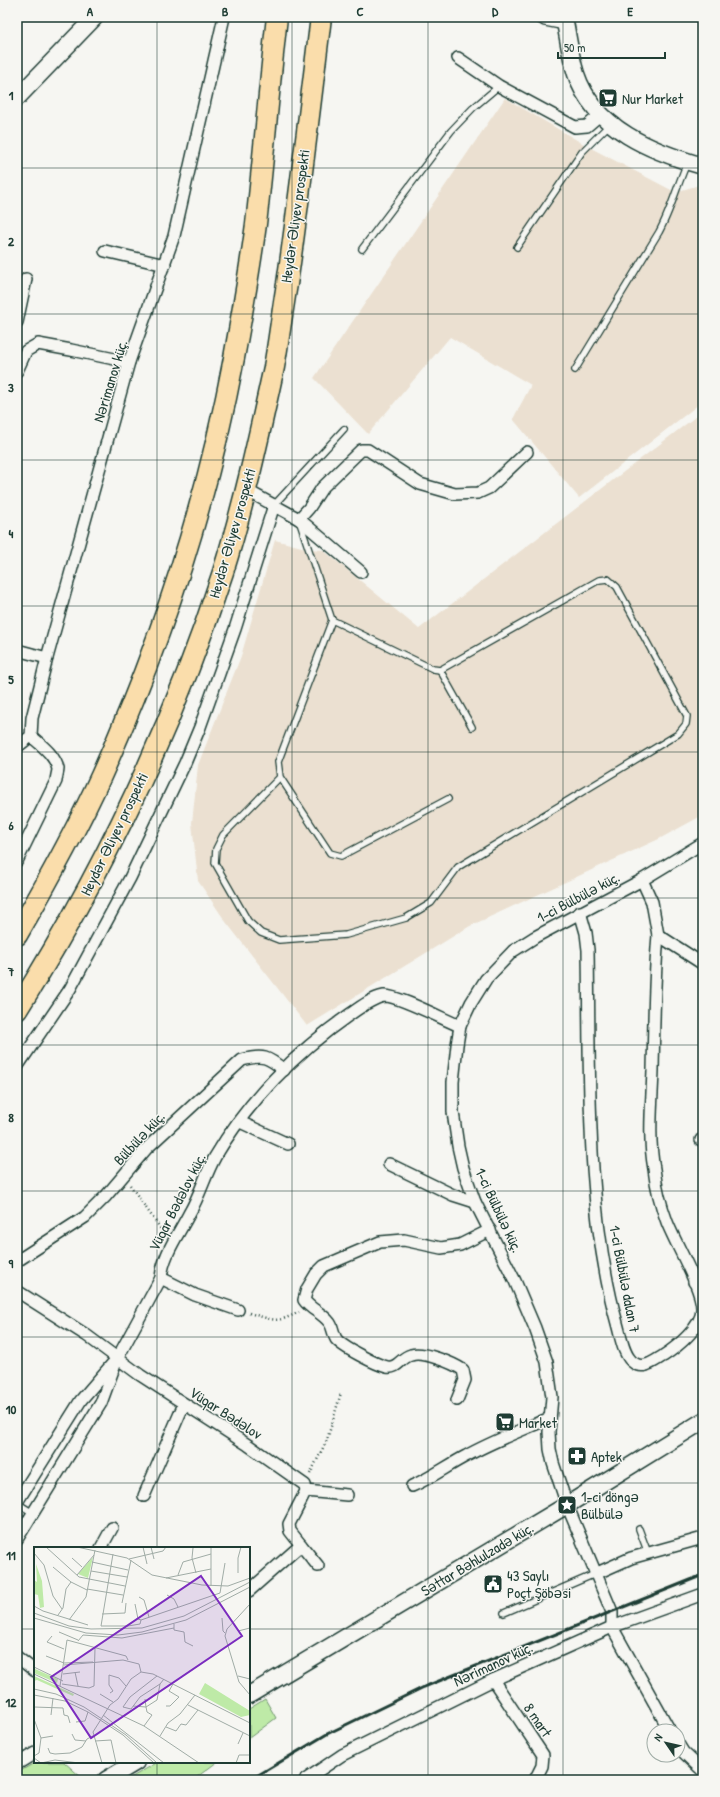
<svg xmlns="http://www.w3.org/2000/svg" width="720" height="1797" viewBox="0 0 720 1797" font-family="'Patrick Hand',sans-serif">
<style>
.built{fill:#ebe0d1}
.green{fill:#beeaa7;stroke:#6e946e}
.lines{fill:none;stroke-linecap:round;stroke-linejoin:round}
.lane-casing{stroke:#1f3d34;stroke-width:8}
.street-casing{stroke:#1f3d34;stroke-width:14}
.secondary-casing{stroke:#1f3d34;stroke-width:19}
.highway-casing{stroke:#1f3d34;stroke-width:23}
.path{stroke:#1f3d34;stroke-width:2.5;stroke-dasharray:1 3;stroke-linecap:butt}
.lane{stroke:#f6f6f2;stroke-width:5.5}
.street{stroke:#f6f6f2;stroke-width:11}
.secondary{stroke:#f6f6f2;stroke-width:16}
.highway{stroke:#faddab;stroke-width:20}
.rail{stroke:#1f3d34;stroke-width:3}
.grid{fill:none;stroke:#1f3d34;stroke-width:1;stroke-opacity:0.55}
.labels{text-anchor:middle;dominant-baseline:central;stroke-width:3;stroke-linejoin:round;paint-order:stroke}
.poi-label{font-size:15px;fill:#1f3d34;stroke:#f6f6f2;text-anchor:start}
.street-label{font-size:15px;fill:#1f3d34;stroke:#f6f6f2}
.inset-road{fill:none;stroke:#a0aca6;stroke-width:1}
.view{fill:#7b2cbf;fill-opacity:0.15;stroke:#7b2cbf;stroke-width:2}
.inset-edge{fill:none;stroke:#1f3d34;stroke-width:2}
.neatline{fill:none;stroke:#1f3d34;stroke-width:1.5}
.grid-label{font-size:13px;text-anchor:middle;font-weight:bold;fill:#1f3d34}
</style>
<rect width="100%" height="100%" fill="#f6f6f2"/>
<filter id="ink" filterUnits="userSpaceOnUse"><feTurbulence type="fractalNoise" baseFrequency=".025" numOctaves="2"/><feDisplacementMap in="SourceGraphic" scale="8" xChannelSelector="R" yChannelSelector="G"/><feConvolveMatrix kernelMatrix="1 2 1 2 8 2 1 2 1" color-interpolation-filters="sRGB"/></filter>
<g filter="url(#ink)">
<g class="built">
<polygon points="505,98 587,146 675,192 703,184 703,401 579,498 513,419 531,385 450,337 368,434 314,378"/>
<polygon points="703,411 703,815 659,839 470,926 307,1026 226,922 198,881 192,823 198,765 241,656 275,540 309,549 323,550 419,629"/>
</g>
<g class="green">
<polygon points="265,1699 276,1718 249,1738 249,1709"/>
<polygon points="36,1762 64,1762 82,1778 80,1780 17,1780 17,1773"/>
<polygon points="158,1762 217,1762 193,1780 127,1780"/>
</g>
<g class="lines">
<defs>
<g id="lane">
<polyline points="517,247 582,152 609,125"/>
<polyline points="362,249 451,131 473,108 499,86"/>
<path d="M 575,370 L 659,232 C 671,210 677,186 687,163"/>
<polyline points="274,505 344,429"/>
<polyline points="300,523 332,620"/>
<polyline points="440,670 472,727"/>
<polyline points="280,777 223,835 216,849 215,863 248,921 261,933 279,940 346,935 406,918 431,903 458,867 678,734 686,724 687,716 617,587 608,579 599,580 440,670 433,669 332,620 278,762 280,777 330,853 341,856 448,799"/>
<polyline points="17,1503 33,1513"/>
<polyline points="639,1529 648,1553"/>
<polyline points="504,1613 595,1574"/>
</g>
<g id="street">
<polyline points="540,17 545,20 565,24"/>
<polyline points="458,58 499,86 575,127 587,126 601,114"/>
<polyline points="105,251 165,265"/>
<polyline points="17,322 26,279"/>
<polyline points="17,371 26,351 38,344 71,350 129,362"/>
<polyline points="246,490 299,519 309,508 322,488 361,450 368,450 420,484 455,494 478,493 489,488 527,452"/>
<polyline points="299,519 361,572"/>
<polyline points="17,650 47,658"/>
<polyline points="17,747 31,736 32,718 47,658 129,362 174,236 224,17"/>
<path d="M 17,861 L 56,781 C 56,778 58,772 58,769 C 55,755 41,745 31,736"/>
<polyline points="642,880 652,902 658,935 703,964"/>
<path d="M 580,912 L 586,933 L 588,950 C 590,1072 585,1210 618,1327 C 621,1338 624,1357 634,1363 C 644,1370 654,1361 663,1356 C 677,1347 702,1327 702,1309 C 703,1290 675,1243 667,1222 C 661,1206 656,1186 654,1169 C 648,1137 652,1103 653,1070 C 654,1025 654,980 658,935"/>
<polyline points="17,1067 70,989 130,878 185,763 200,727 235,629 274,505"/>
<polyline points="240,1122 288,1144"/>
<polyline points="701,1140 703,1141"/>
<polyline points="389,1164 453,1195 475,1202"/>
<path d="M 17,1261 L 85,1217 L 106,1196 L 147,1148 L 242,1060 C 263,1054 268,1057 284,1070"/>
<polyline points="161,1278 195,1295 238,1310"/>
<polyline points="694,1282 703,1275"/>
<polyline points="17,1291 86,1335 140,1375 248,1445 305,1485 306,1491 289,1524 290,1531 301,1545 249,1591"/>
<path d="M 457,1400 L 465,1380 L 463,1370 C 453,1363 423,1351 411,1355 C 401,1357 398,1369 387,1367 C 377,1365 342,1347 336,1339 C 333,1334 333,1326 329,1322 C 321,1312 311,1310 304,1300 L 307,1289 L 316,1274 L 324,1266 L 380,1242 L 404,1240 L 441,1248 L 460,1245 L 490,1230"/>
<path d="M 412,1486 C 431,1478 447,1466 466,1456 C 493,1441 522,1430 550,1418"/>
<polyline points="306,1491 347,1495"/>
<polyline points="144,1496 184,1404"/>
<polyline points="17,1502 81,1400 113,1363"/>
<path d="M 17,1539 L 101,1403 L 117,1359 L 161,1278 C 163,1254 179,1234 190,1212 C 200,1195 205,1175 215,1157 C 248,1101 296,1052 349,1015 C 359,1008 372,998 384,996 C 397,995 445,1020 460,1026"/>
<polyline points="301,1545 318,1566"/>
<polyline points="101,1548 112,1528"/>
<polyline points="595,1574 631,1558 703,1538"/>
<polyline points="17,1657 35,1671"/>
<polyline points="493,1680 543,1755 542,1766 535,1780"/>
<polyline points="670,1731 612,1627 612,1612 567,1505 553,1463 550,1449 549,1432 552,1397 547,1362 535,1328 515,1281 475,1202 463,1168 458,1146 453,1112 453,1082 457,1045 460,1026 471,1003 486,979 513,951 535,937 642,880 703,843"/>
<polyline points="678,1744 683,1752 703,1771"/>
<polyline points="17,1764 35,1753"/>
<polyline points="305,1780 342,1755 493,1680 612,1627 703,1594"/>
</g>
<g id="secondary">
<path d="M 564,17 C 568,36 570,56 576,74 C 594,129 653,152 703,166"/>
<polyline points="17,98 95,17"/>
<polyline points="249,1695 567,1505 703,1421"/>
<polyline points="106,1780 136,1762"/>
</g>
<g id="highway">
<path d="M 17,935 C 47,883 76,831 101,776 C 161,643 207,502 234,358 C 242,314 250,269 256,224 C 264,155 269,86 277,17"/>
<path d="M 17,1010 C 103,873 173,726 223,572 C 244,505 259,436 274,367 C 279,340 282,312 287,284 C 300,195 310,106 321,17"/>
</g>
</defs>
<use href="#lane" class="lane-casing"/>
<use href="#street" class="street-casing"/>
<use href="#secondary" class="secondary-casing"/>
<use href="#highway" class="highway-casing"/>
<g class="path">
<polyline points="130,1185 165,1235"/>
<path d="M 249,1313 C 274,1320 276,1324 299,1312"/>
<polyline points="310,1474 327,1440 341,1393"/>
</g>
<use href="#lane" class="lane"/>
<use href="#street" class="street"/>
<use href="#secondary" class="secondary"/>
<use href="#highway" class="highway"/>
<polyline class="rail" points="250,1780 327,1734 424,1687 703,1575"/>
</g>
</g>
<path class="grid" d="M 157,17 L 157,1548M 292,17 L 292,1780M 428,17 L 428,1780M 563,17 L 563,1780M 17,168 L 703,168M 17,314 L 703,314M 17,460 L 703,460M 17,606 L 703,606M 17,752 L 703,752M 17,898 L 703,898M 17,1045 L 703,1045M 17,1191 L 703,1191M 17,1337 L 703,1337M 17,1483 L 703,1483M 17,1629 L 35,1629M 249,1629 L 703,1629M 157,1762 L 157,1780"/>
<defs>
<symbol id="supermarket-square" viewBox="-11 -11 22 22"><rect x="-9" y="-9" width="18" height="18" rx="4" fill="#1f3d34" stroke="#f6f6f2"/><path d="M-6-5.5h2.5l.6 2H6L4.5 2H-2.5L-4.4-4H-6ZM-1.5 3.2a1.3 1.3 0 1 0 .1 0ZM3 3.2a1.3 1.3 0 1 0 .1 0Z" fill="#fff"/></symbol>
<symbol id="pharmacy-square" viewBox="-11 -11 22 22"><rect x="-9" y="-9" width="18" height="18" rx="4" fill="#1f3d34" stroke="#f6f6f2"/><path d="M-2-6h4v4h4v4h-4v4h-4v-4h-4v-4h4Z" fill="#fff"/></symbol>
<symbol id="sight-square" viewBox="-11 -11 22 22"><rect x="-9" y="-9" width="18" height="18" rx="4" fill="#1f3d34" stroke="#f6f6f2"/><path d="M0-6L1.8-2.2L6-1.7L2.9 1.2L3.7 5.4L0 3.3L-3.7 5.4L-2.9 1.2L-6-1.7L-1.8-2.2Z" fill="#fff"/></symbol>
<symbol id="civic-square" viewBox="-11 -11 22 22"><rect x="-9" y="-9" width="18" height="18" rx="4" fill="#1f3d34" stroke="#f6f6f2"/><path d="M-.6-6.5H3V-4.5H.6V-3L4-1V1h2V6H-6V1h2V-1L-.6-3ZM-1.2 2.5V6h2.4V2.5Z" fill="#fff"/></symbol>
</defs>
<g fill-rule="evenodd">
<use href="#supermarket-square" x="597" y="87" width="22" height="22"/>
<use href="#supermarket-square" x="494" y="1411" width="22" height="22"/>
<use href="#pharmacy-square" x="566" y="1445" width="22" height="22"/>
<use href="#sight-square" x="556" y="1494" width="22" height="22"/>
<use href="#civic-square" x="482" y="1573" width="22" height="22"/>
</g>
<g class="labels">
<g class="poi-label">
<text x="622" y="98">Nur Market</text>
<text x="519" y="1422">Market</text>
<text x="591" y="1456">Aptek</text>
<text x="581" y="1496">1-ci döngə<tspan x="581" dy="17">Bülbülə</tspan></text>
<text x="507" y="1575">43 Saylı<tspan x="507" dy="17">Poçt Şöbəsi</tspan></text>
</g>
<g class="street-label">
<text transform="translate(295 216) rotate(-82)">Heydər Əliyev prospekti</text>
<text transform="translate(110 381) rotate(-73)">Nərimanov küç.</text>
<text transform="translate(232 533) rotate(-74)">Heydər Əliyev prospekti</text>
<text transform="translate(114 834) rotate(-64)">Heydər Əliyev prospekti</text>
<text transform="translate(578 897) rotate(-28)">1-ci Bülbülə küç.</text>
<text transform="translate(139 1138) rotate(-47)">Bülbülə küç.</text>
<text transform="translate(177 1202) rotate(-63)">Vüqar Bədəlov küç.</text>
<text transform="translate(499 1210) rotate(65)">1-ci Bülbülə küç.</text>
<text transform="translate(625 1279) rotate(79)">1-ci Bülbülə dalan 7</text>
<text transform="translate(226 1413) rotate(33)">Vüqar Bədəlov</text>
<text transform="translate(477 1559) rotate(-31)">Səttar Bəhlulzadə küç.</text>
<text transform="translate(493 1664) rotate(-25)">Nərimanov küç.</text>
<text transform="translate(538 1720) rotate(56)">8 mart</text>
</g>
</g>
<g transform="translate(34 1547)">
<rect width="216" height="216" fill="#f6f6f2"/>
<path d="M 59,10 L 54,31 L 44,27 ZM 2,17 L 8,34 L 10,60 L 6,61 L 4,48 L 0,47 L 0,33 L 3,35 ZM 1,122 L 24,132 L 23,136 L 0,126 ZM 0,129 L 40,147 L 39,149 L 3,133 L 0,134 ZM 171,136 L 216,164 L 216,168 L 207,170 L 165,147 Z" fill="#beeaa7"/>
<path class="inset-road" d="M 12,0 L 45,30 L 91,39M 43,0 L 93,11 L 118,28 L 168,38 L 194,39 L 216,31M 109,0 L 113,17M 117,0 L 120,12M 159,1 L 158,11 L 162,26M 0,6 L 10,18 L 19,49 L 28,62M 79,7 L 67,79 L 94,79 L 106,77 L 107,73M 38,11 L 48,20M 95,12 L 129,4 L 132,0M 58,15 L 94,23M 19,20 L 37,35 L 53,43M 57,24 L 93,30M 204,26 L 204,11 L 207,0M 43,28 L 60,8M 144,28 L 149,15 L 177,7M 132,31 L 177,22M 177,39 L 177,0M 53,42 L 89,48M 133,48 L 140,52 L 144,60M 105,50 L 110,53 L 115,70M 88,56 L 97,13M 101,57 L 104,72 L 107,73 L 186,46 L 191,16M 216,57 L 193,82 L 191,89 L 205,135 L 216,148M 0,59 L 9,64 L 54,78M 0,66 L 35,79 L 57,82 L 108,81 L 150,69 L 216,35M 68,67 L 91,66 L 92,56M 24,68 L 29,61 L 32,42 L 37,35M 0,71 L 52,86 L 84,88 L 108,85 L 152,73 L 216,40M 188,71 L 189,84 L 191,86M 35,73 L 52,50 L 61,3M 140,77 L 140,83 L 150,85 L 151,95 L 159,99M 204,84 L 216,81M 25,85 L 44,93M 18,89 L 13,95 L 30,102M 44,94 L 49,88 L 88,91 L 140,81M 12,109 L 30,116 L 59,115M 30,118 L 89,113 L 105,117 L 107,125M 0,120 L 29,134M 41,125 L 44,139M 0,127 L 110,179 L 165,216M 29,127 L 46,125M 123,129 L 96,150 L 89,160 L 97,162 L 106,150 L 126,137M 204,129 L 216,132M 28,137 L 55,141 L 60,139 L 61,101M 26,139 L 33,93 L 92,109 L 94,113M 0,142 L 22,147 L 50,160 L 92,188 L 123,216M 76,146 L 79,144 L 75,138 L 75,128 L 85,131 L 92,139M 66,147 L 79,155M 0,148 L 31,154 L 54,165 L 89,188 L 120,216M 154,158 L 216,189M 99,159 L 112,160 L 111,152M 132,159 L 136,159 L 145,150 L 135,144 L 139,137M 0,160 L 29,161 L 30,168 L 34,169 L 36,176M 17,168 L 19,151M 69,168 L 130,216M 0,172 L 7,191 L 5,206 L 0,209M 42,175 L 51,174 L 54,165M 110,179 L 118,168 L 113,165 L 112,160 L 123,153 L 126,137 L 130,132M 132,180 L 142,184 L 147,177 L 152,178 L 164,163M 38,187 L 41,193 L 52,194M 126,189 L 134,176 L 146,167 L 161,148M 7,191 L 19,189M 61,194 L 77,193 L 82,216M 204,197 L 209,186M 14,201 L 16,206 L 21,207 L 36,206 L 48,200 L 53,192 L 59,189M 0,211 L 7,216 L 21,213 L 45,216M 68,216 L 59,185 L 76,158 L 84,152 L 97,132 L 107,125 L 119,127 L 216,176M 202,216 L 205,208 L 216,208"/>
<path class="view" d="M 167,29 L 208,89 L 57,191 L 17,130 Z"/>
<rect width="216" height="216" class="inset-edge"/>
</g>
<rect width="720" height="1797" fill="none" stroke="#f6f6f2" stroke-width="44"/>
<g transform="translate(666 1743) rotate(304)"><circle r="19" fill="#f6f6f2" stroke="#a0aca6"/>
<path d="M0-3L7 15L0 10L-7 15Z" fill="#1f3d34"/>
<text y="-6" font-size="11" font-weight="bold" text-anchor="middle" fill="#1f3d34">N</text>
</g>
<path d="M558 52v6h107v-6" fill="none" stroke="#1f3d34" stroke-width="2"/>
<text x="564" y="52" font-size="12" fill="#1f3d34" stroke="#f6f6f2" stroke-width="3" paint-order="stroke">50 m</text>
<rect x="22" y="22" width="676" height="1753" class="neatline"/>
<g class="grid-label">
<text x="90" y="16">A</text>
<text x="225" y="16">B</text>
<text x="360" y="16">C</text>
<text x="495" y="16">D</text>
<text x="630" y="16">E</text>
<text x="11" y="100">1</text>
<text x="11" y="246">2</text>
<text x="11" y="392">3</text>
<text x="11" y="538">4</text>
<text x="11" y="684">5</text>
<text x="11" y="830">6</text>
<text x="11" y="976">7</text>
<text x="11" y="1122">8</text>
<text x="11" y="1268">9</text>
<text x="11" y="1414">10</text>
<text x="11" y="1560">11</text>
<text x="11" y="1707">12</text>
</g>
</svg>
